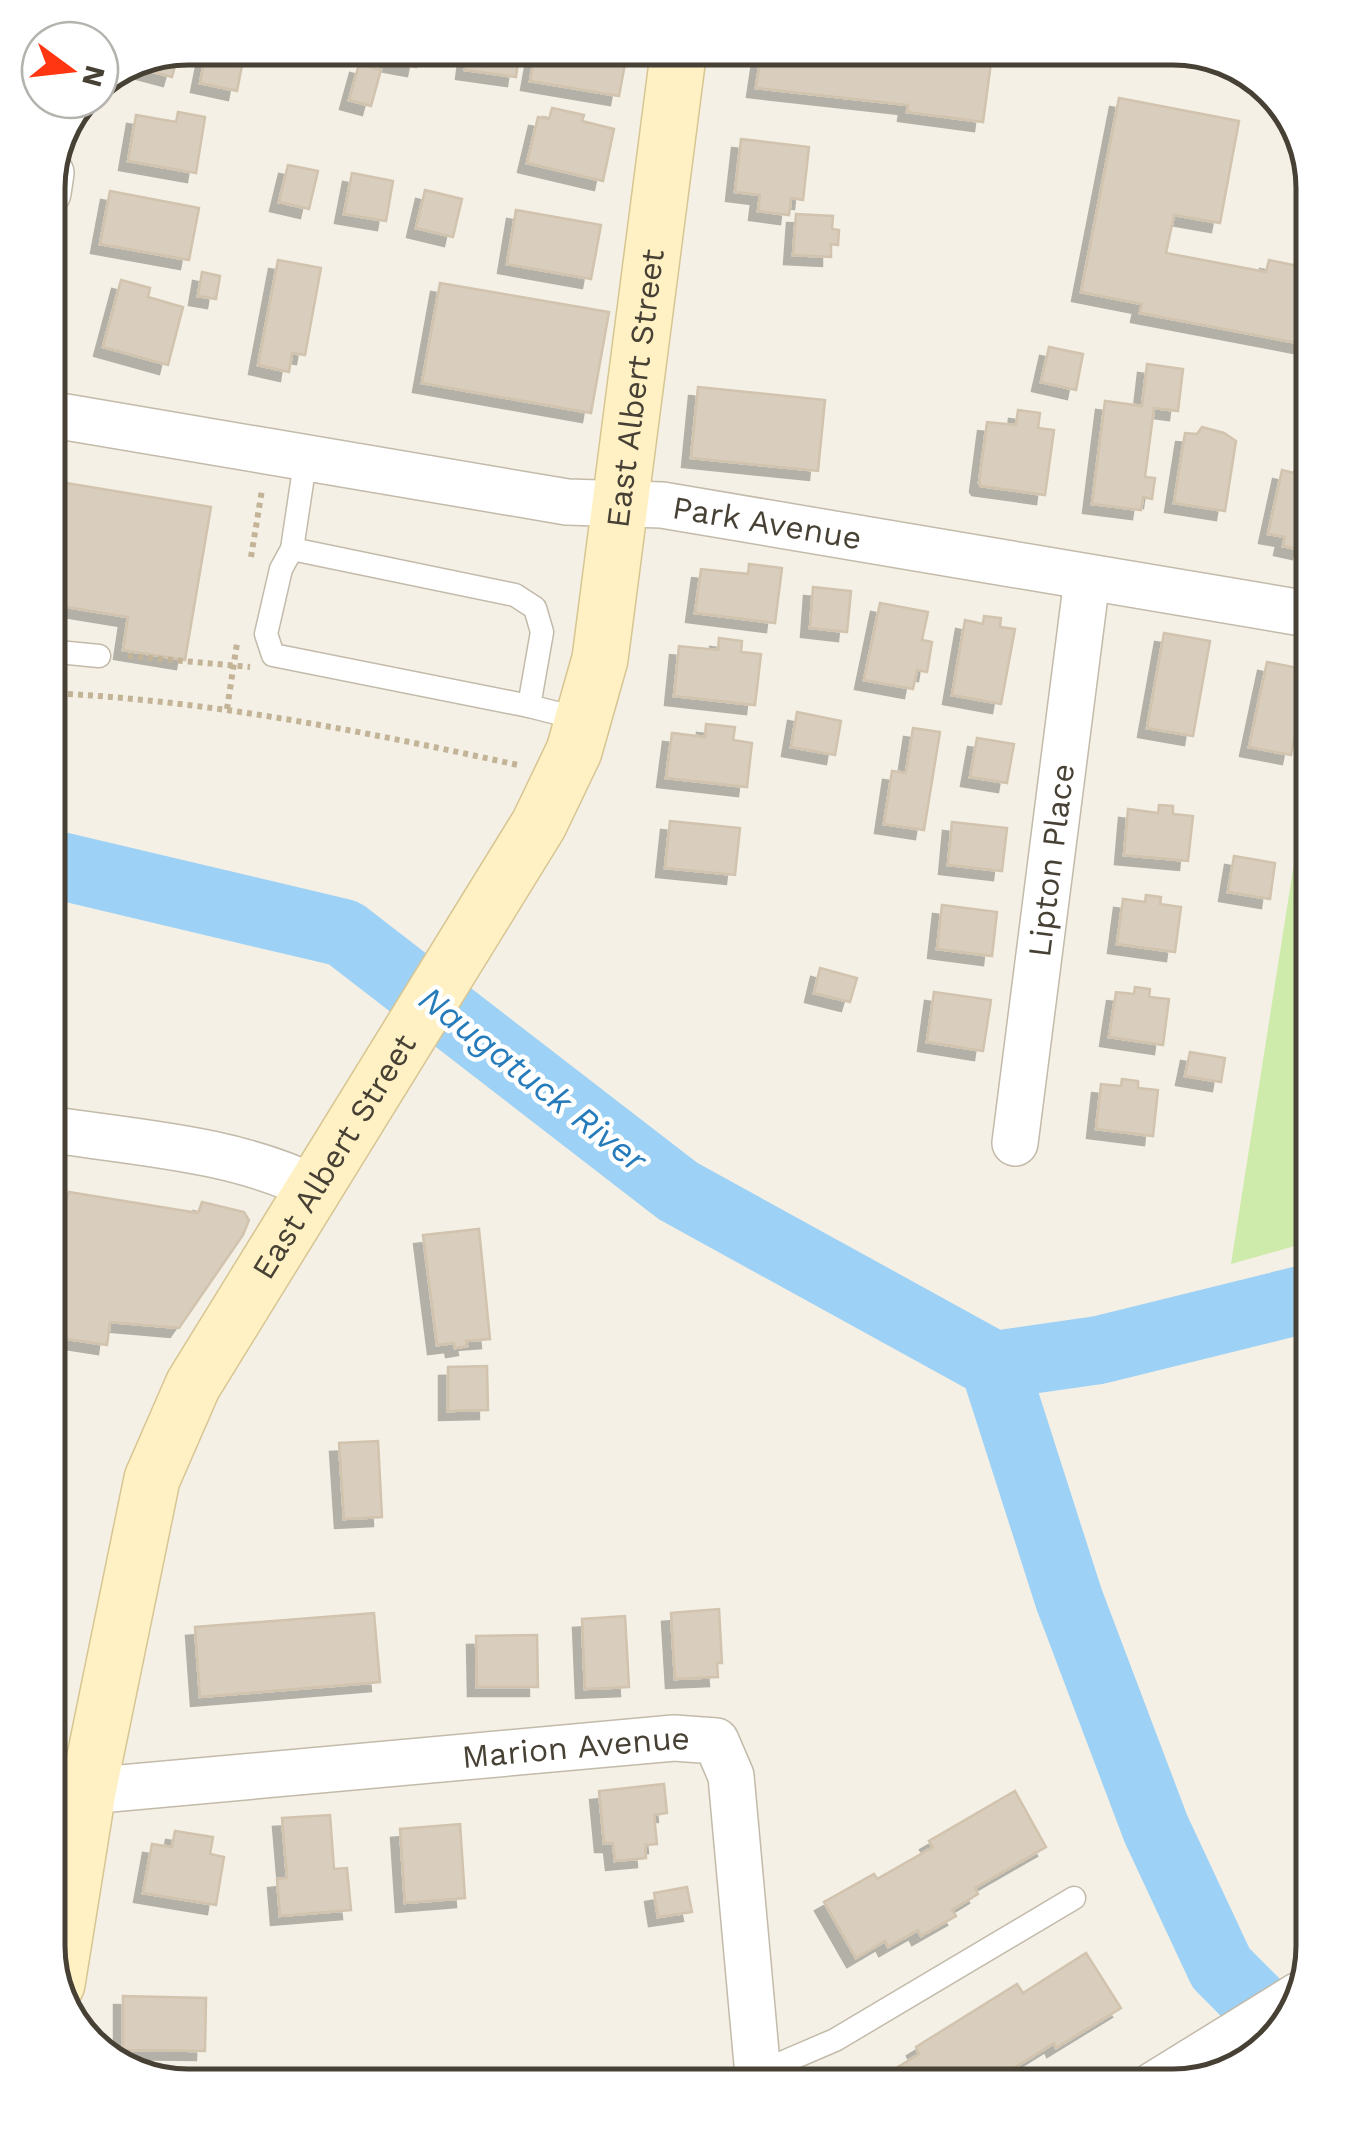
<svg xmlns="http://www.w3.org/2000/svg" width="1361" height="2134" viewBox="0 0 1361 2134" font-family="'Work Sans',sans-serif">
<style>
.green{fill:#ceebab}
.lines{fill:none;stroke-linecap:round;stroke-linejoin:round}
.river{stroke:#9dd1f5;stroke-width:68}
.building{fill:#d9cebd;stroke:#d1c3ad;stroke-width:2.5;filter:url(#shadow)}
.service-casing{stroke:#c3baaa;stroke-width:25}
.minor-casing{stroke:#c3baaa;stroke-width:48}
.secondary-casing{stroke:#d7c592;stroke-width:58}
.path{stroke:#c3b498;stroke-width:6;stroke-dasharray:5 5;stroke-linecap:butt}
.service{stroke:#fff;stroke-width:22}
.minor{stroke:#fff;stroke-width:45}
.secondary{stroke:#fff1c4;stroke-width:55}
.labels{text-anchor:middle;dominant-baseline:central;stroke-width:9;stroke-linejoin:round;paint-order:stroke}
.street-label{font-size:32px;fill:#474034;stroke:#fff}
.water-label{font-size:35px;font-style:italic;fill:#267bba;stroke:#fff}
.rim{fill:none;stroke:#474034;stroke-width:5}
</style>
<defs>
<filter id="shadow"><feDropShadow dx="-9" dy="9" stdDeviation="0" flood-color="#0004"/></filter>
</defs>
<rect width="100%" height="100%" fill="#f4f0e5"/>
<polygon class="green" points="1313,742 1313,1241 1231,1264"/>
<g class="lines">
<g class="river">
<polyline points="48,863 344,933 678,1191 994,1365"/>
<polyline points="994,1365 1069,1599 1156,1829 1221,1968 1283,2030"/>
<polyline points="994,1365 1099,1350 1313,1297"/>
</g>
</g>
<g class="building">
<polygon points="207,48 244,55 237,91 200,83"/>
<polygon points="391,48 420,48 416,67 388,62"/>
<polygon points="468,48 520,48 516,77 465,70"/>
<polygon points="536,48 628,48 619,96 530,81"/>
<polygon points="762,48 993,48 983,122 907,112 908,105 756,88"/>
<polygon points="179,51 172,77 138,68"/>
<polygon points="359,64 381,70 371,106 349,100"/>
<polygon points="1119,98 1239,121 1220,223 1174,215 1166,253 1266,272 1269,260 1313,269 1313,346 1140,313 1142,304 1081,292"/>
<polygon points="552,108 584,115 582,121 614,129 603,181 527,163 538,117 549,119"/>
<polygon points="178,112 205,117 196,173 128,161 136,115 176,122"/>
<polygon points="741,139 809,147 803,200 791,198 789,215 758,211 760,195 735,192"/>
<polygon points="288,165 318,171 309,209 279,202"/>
<polygon points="352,173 393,181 386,221 344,214"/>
<polygon points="425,190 462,199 453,237 416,228"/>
<polygon points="110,191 199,208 189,260 100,244"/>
<polygon points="516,210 601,225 591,279 507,264"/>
<polygon points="796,214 833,216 832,229 839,230 838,245 831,244 831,257 793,255"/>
<polygon points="278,260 321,268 305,355 292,353 289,372 258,365"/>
<polygon points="202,272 220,276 216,299 198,296"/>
<polygon points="121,280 150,288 148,297 183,307 168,365 103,347"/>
<polygon points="440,283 609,312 591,413 422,383"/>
<polygon points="1049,347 1083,354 1076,390 1041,382"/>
<polygon points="1147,364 1183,369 1178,411 1154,408 1145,477 1155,478 1152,499 1143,497 1141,510 1092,504 1105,401 1142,406"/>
<polygon points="698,387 825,400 818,471 691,458"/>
<polygon points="1018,410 1040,413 1038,428 1054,430 1045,495 981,486 979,483 987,422 1016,425"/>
<polygon points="1202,427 1224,433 1236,441 1225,511 1174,503 1185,433 1197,434"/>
<polygon points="1296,465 1313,469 1313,543 1303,540 1301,550 1283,546 1285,537 1268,534 1282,470 1294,473"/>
<polygon points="48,480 211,507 185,660 123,650 128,617 48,604"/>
<polygon points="749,564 782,568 775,623 695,613 701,569 748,574"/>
<polygon points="813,587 851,591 847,632 810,628"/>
<polygon points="880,603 928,612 922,640 932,642 927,672 917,670 913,689 864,680"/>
<polygon points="984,616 1001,618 1000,627 1015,629 1001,704 952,695 965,620 983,624"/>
<polygon points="1164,633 1210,641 1193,736 1147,728"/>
<polygon points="719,638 742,641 741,652 761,654 755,705 674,696 679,646 718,650"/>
<polygon points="1267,662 1308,670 1291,755 1249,747"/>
<polygon points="797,712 841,721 835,755 791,747"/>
<polygon points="706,724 735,727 733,740 752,743 747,787 666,778 672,733 705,737"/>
<polygon points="913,728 940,732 924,830 884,824 892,771 906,773"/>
<polygon points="977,738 1014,744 1007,783 970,777"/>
<polygon points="1159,805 1173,806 1173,814 1193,816 1188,861 1124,855 1128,809 1158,813"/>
<polygon points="670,821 740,828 735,875 665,868"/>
<polygon points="952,822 1007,828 1002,871 948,865"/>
<polygon points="1234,856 1275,863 1270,899 1228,892"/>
<polygon points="1146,895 1161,897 1160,904 1181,907 1175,952 1117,944 1123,899 1145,902"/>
<polygon points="942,905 997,912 992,956 937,949"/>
<polygon points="820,968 857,978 850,1002 814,993"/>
<polygon points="1135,987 1150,989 1149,997 1169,999 1163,1045 1109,1037 1116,992 1134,994"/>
<polygon points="934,992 991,1000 983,1051 927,1042"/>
<polygon points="1190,1052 1225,1058 1221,1082 1185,1076"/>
<polygon points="1122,1079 1138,1081 1138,1088 1158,1090 1153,1136 1096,1129 1101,1084 1121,1086"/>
<polygon points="69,1192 198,1213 202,1202 244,1212 249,1220 243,1235 179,1328 110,1322 107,1345 48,1336 48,1199 64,1202"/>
<polygon points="479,1229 490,1339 466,1341 467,1346 455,1348 454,1343 437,1345 423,1235"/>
<polygon points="487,1366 488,1410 448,1411 448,1367"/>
<polygon points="378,1441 382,1517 344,1519 339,1443"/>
<polygon points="719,1609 722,1663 717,1663 718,1677 675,1679 671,1613"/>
<polygon points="374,1613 380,1682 200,1697 195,1627"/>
<polygon points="625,1616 629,1687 585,1689 582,1619"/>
<polygon points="537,1635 538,1687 477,1687 476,1636"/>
<polygon points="48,1650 64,1653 54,1706 48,1710"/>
<polygon points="664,1784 667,1813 654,1815 657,1844 645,1845 646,1858 615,1861 613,1843 604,1843 599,1791"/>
<polygon points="1015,1791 1046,1847 975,1888 978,1894 952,1910 956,1916 921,1936 918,1930 888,1947 885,1941 856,1958 824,1902 874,1874 877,1879 933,1847 929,1841"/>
<polygon points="330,1815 334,1869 347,1868 351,1910 280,1916 277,1879 287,1878 282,1818"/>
<polygon points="460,1824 465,1898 405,1903 400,1829"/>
<polygon points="175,1831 213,1837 210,1854 224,1857 216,1905 143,1893 152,1844 172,1847"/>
<polygon points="687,1887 692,1912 658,1917 654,1893"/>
<polygon points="1086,1953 1121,2008 1056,2048 1054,2043 985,2086 867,2086 919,2054 916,2047 1017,1984 1023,1993"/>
<polygon points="123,1996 206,1998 205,2051 123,2050"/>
</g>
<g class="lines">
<defs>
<g id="service">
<polyline points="1308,186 1312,183"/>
<polyline points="306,456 292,549 281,569 266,634 273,655 529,706 584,720"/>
<polyline points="292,549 515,595 535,608 542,632 529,706"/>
<polyline points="48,651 99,656"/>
<polyline points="758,2073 835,2040 1074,1898"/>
</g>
<g id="minor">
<polyline points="48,193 51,173"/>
<path id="s1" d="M 48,414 L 567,502 L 662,505 L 1308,614"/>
<path d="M 48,1129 C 137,1143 233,1148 314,1188"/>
<path id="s2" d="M 1015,1143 L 1087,579"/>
<path id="s3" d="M 88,1791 L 674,1738 L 716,1741 L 731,1776 L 759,2086"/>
<polyline points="1152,2086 1299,1995"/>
</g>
<g id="secondary">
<path id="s4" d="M 57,1984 L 88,1791 L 152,1479 L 193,1385 L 539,824 L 574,751 L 600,659 L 679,48"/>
</g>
</defs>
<use href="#service" class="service-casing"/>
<use href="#minor" class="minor-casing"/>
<use href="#secondary" class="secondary-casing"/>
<g class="path">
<polyline points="251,557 262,490"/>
<polyline points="128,656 250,667"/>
<path d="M 48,693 C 207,700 362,731 518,765"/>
<polyline points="227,709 237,643"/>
</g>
<use href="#service" class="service"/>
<use href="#minor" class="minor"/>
<use href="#secondary" class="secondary"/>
</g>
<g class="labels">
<g class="street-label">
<text stroke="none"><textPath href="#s4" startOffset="1725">East Albert Street</textPath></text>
<text stroke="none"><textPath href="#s1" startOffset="728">Park Avenue</textPath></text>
<text stroke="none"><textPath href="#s2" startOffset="285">Lipton Place</textPath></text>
<text stroke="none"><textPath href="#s4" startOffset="885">East Albert Street</textPath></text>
<text stroke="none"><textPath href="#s3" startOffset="490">Marion Avenue</textPath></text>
</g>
<g class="water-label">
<text transform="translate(533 1079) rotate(38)">Naugatuck River</text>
</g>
</g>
<path d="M0 0H1361V2134H0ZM188 65H1173A123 123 0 0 1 1296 188V1946A123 123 0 0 1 1173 2069H188A123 123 0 0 1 65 1946V188A123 123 0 0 1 188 65Z" fill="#fff" fill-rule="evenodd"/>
<path class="rim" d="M188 65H1173A123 123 0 0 1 1296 188V1946A123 123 0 0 1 1173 2069H188A123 123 0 0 1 65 1946V188A123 123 0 0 1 188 65Z"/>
<g transform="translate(70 70) rotate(105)"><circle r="48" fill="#ffffff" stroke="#b5b3ae" stroke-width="2.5"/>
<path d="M0-8L18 38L0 25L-18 38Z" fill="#ff3611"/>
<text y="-15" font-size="28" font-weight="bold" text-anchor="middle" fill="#474034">N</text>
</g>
</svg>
